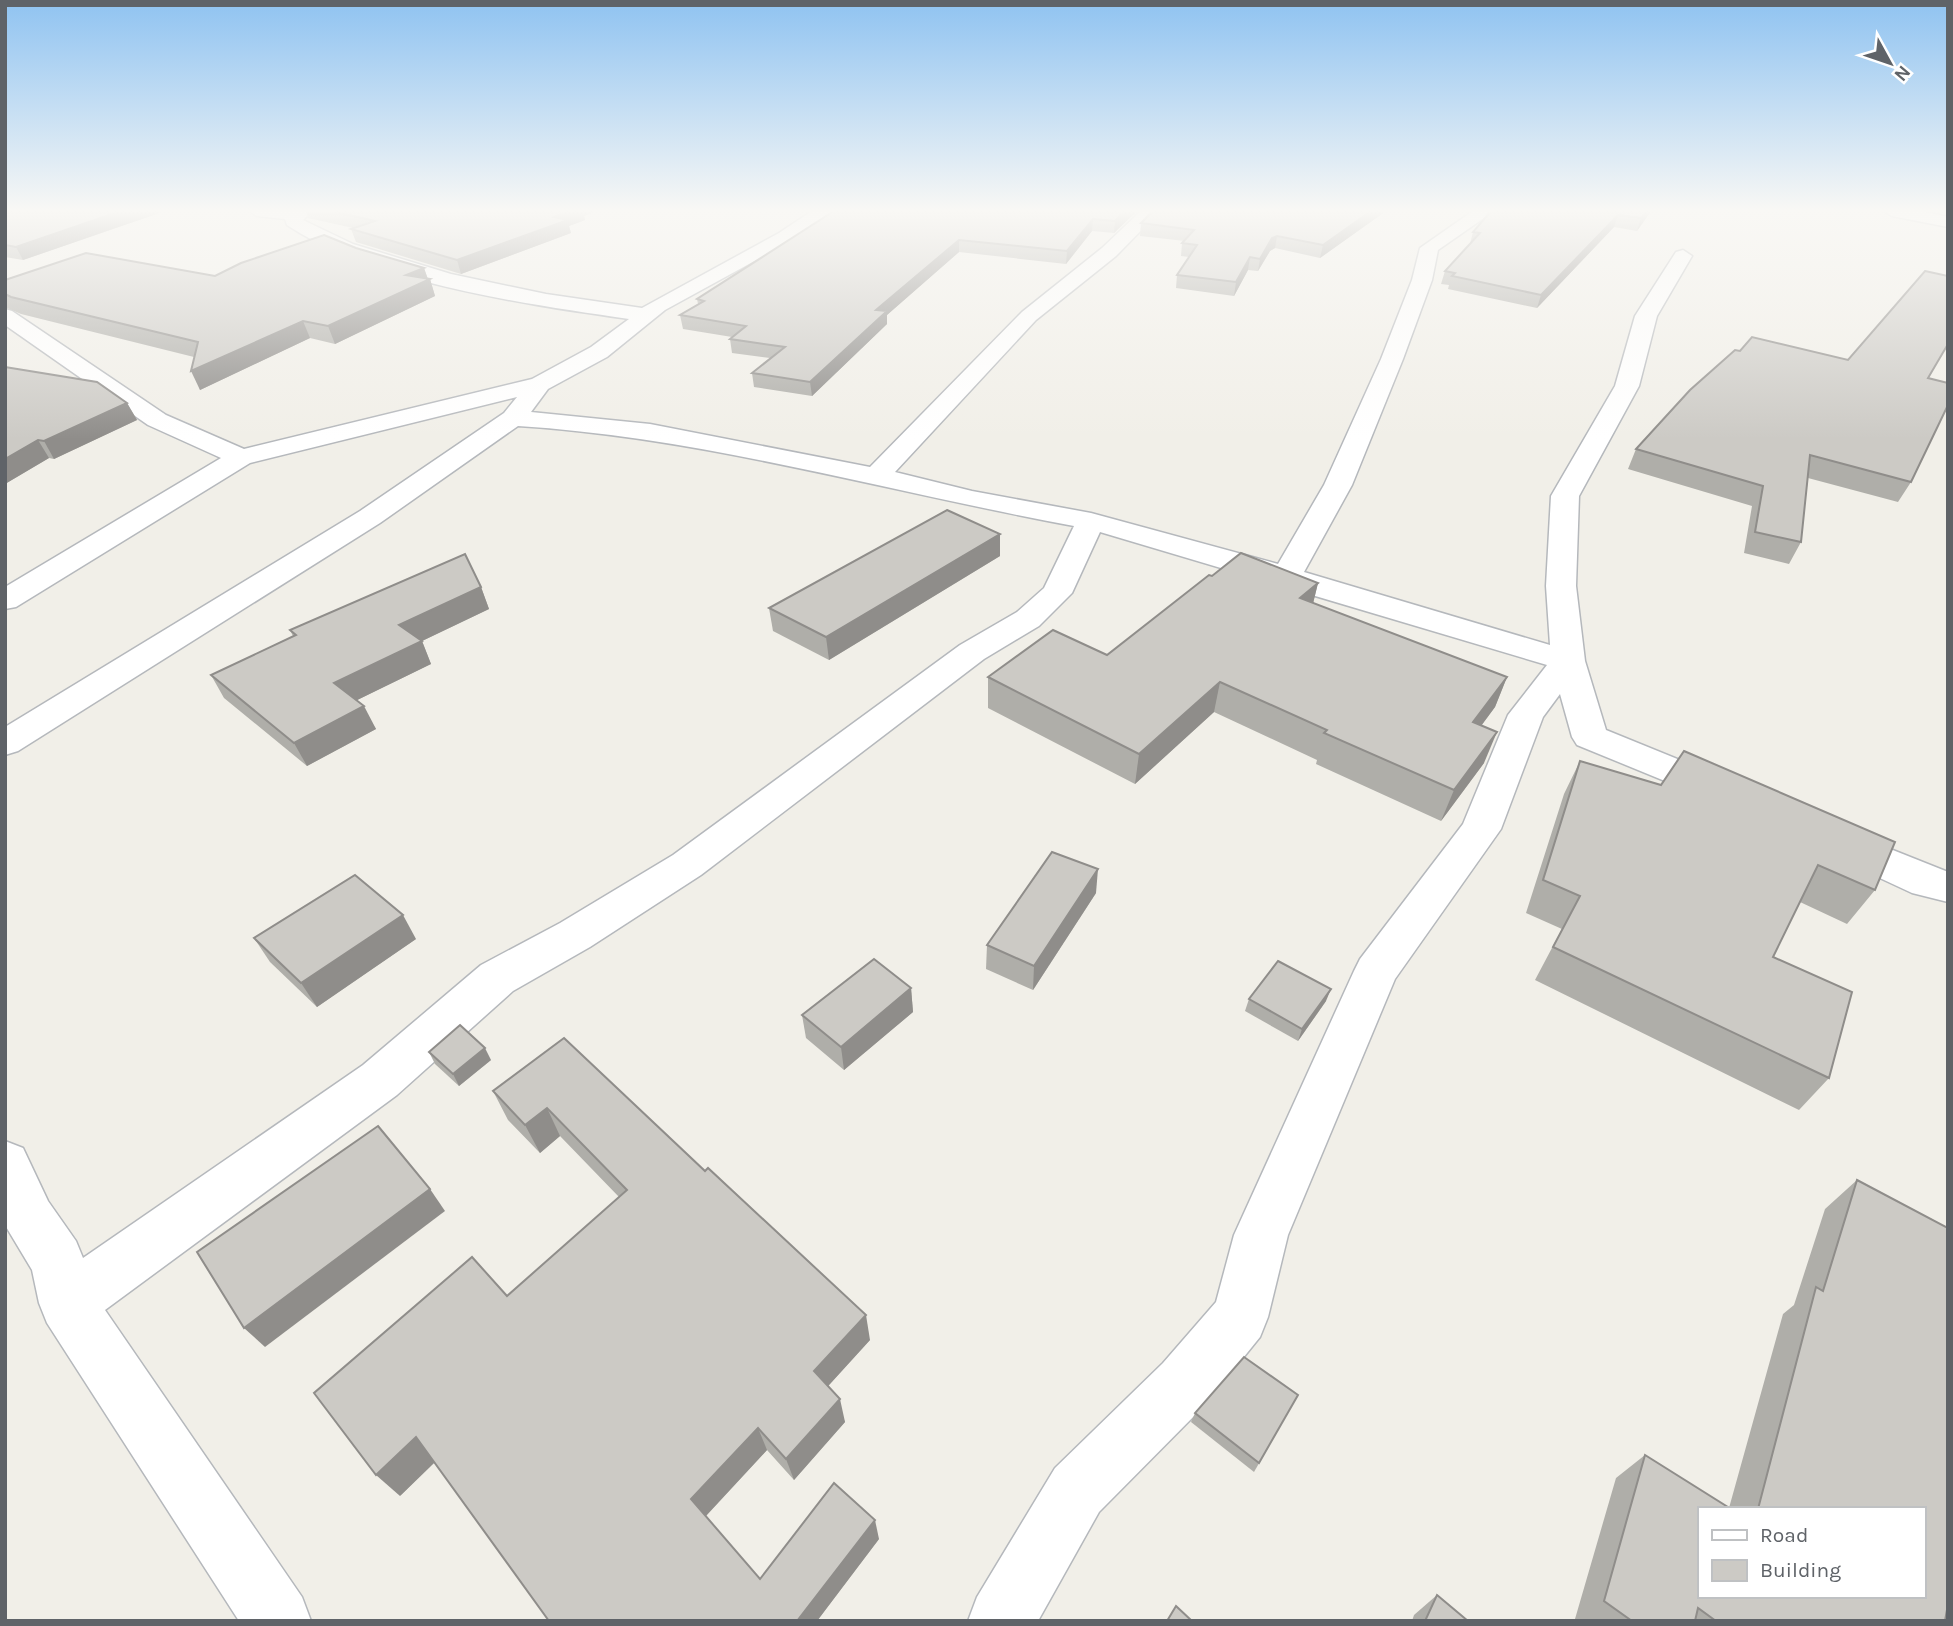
<svg xmlns="http://www.w3.org/2000/svg" width="1953" height="1626" viewBox="0 0 1953 1626" font-family="Karla,sans-serif">
<style>
.lines{fill:none;stroke-linecap:round;stroke-linejoin:round}
.minor-casing{stroke:#b5b8bc;stroke-width:3}
.minor{fill:#fff;fill-rule:evenodd}
.wall{fill:#afaea9;fill-rule:evenodd}
.shaded-wall{fill:#8f8d8a}
.building{fill:#cccac5;stroke:#8f8d8a;stroke-width:2}
</style>
<rect width="100%" height="100%" fill="#f1efe8"/>
<g class="lines">
<defs>
<g id="minor">
<path d="M 249,211 L 312,211 L 303,220 L 353,244 L 451,274 L 546,294 L 642,308 L 779,233 L 812,211 L 832,211 L 791,241 L 665,310 L 607,357 L 548,389 L 531,412 L 650,424 L 870,467 L 1022,312 L 1102,248 L 1141,211 L 1160,211 L 1116,256 L 1036,320 L 895,472 L 972,491 L 1091,513 L 1278,564 L 1324,485 L 1381,359 L 1412,280 L 1420,248 L 1473,211 L 1494,211 L 1438,250 L 1432,280 L 1403,359 L 1352,485 L 1304,572 L 1550,645 L 1546,586 L 1551,496 L 1615,386 L 1635,316 L 1676,252 L 1683,250 L 1692,256 L 1657,316 L 1639,386 L 1579,496 L 1576,586 L 1585,661 L 1606,730 L 1734,782 L 1740,791 L 1734,800 L 1721,804 L 1577,745 L 1572,737 L 1560,694 L 1543,717 L 1501,829 L 1395,979 L 1288,1235 L 1268,1317 L 1260,1337 L 1205,1405 L 1099,1512 L 1038,1621 L 968,1621 L 977,1597 L 1055,1468 L 1163,1363 L 1216,1302 L 1234,1235 L 1354,971 L 1360,959 L 1463,824 L 1508,715 L 1547,665 L 1100,532 L 1072,593 L 1039,626 L 984,659 L 701,875 L 590,947 L 513,991 L 397,1095 L 105,1310 L 302,1597 L 311,1621 L 239,1621 L 47,1323 L 39,1303 L 32,1270 L 5,1225 L 5,1141 L 23,1148 L 48,1201 L 76,1241 L 83,1258 L 363,1065 L 481,965 L 560,923 L 673,855 L 960,645 L 1017,612 L 1044,588 L 1074,526 C 889,492 707,438 518,426 L 380,523 L 18,751 L 5,755 L 5,727 L 360,511 L 504,413 L 517,397 L 250,463 L 16,607 L 5,609 L 5,587 L 221,458 L 148,425 L 5,325 L 5,309 L 12,311 L 166,415 L 244,449 L 532,379 L 591,347 L 629,319 C 525,304 374,283 287,225 L 285,219 L 257,216 Z"/>
<polygon points="1884,211 1921,211 1948,217 1948,227 1892,216"/>
<polygon points="1840,829 1948,872 1948,902 1912,893 1826,853 1820,843 1826,833"/>
</g>
</defs>
<use href="#minor" class="minor-casing"/>
<use href="#minor" class="minor"/>
</g>
<g class="wall">
<polygon points="5,211 165,211 23,260 5,257"/>
<polygon points="306,211 597,211 584,216 585,220 569,226 571,233 461,274 356,242 351,229 353,228 308,218"/>
<polygon points="834,211 1137,211 1114,233 1092,231 1066,264 959,252 887,315 887,324 812,396 754,387 752,373 770,358 732,353 730,339 732,337 683,329 680,315 698,304 697,299"/>
<polygon points="1386,211 1320,258 1275,248 1270,251 1258,271 1248,270 1234,296 1176,288 1177,275 1189,257 1181,256 1182,243 1185,241 1140,236 1141,223"/>
<polygon points="1491,211 1651,211 1637,231 1614,227 1537,308 1448,289 1449,285 1441,284 1445,271 1470,244 1473,232"/>
<polygon points="356,248 424,268 428,279 430,279 435,296 335,344 310,338 200,390 194,357 21,314 5,307 5,280 215,276"/>
<polygon points="1740,351 1928,378 1911,482 1898,502 1808,478 1801,542 1789,564 1744,553 1752,506 1628,469 1636,449"/>
<polygon points="5,367 127,403 137,420 54,459 49,458 5,484"/>
<polygon points="1000,534 1000,556 829,660 773,631 769,608"/>
<polygon points="1212,576 1318,583 1313,603 1507,677 1495,707 1481,726 1484,763 1441,821 1316,764 1317,760 1214,712 1135,784 988,708 988,677 1107,655"/>
<polygon points="481,587 489,609 422,641 431,664 357,700 376,729 307,766 224,698 211,675 293,636 290,630"/>
<polygon points="1580,761 1875,890 1847,924 1800,902 1773,957 1829,1078 1799,1110 1535,980 1562,929 1526,913 1564,794"/>
<polygon points="1096,893 1033,990 986,969 987,945"/>
<polygon points="254,938 416,939 317,1007 270,962"/>
<polygon points="911,988 913,1012 844,1070 806,1038 802,1015"/>
<polygon points="1249,999 1326,1001 1298,1041 1245,1011"/>
<polygon points="564,1038 870,1340 828,1386 845,1422 794,1480 767,1450 706,1516 760,1579 879,1539 817,1621 434,1463 400,1496 507,1296 619,1197 560,1136 540,1153 508,1120 493,1091"/>
<polygon points="429,1052 491,1060 459,1086 435,1064"/>
<path d="M 1857,1180 L 1948,1228 L 1948,1604 L 1945,1621 L 1577,1621 L 1575,1619 L 1616,1478 L 1645,1455 L 1729,1508 L 1783,1314 L 1794,1305 L 1825,1209 ZM 1699,1509 L 1923,1509 L 1923,1596 L 1699,1596 Z"/>
<polygon points="1298,1395 1254,1472 1191,1422 1195,1413"/>
<polygon points="1437,1595 1468,1621 1412,1621 1414,1615"/>
</g>
<g class="shaded-wall">
<polygon points="121,211 165,211 23,260 16,247"/>
<polygon points="570,211 597,211 584,216 585,220 569,226 571,233 461,274 457,260 554,217"/>
<polygon points="1125,211 1137,211 1114,233 1115,221"/>
<polygon points="1371,211 1386,211 1320,258 1323,245"/>
<polygon points="1647,211 1651,211 1637,231 1641,218"/>
<polygon points="1618,215 1614,227 1537,308 1541,295"/>
<polygon points="1093,219 1092,231 1066,264 1067,251"/>
<polygon points="1277,236 1275,248 1270,251 1258,271 1260,259 1272,238"/>
<polygon points="959,240 959,252 887,315 887,324 812,396 810,382 876,310"/>
<polygon points="1250,257 1248,270 1234,296 1236,282"/>
<polygon points="424,268 428,280 430,279 435,296 335,344 328,326 406,275"/>
<polygon points="303,321 310,338 200,390 191,371"/>
<polygon points="127,403 137,420 54,459 44,441"/>
<polygon points="38,440 49,458 5,484 5,459"/>
<polygon points="1000,534 1000,556 829,660 826,637"/>
<polygon points="1318,583 1311,612 1300,598"/>
<polygon points="481,587 489,609 422,641 431,664 345,706 334,683 399,625"/>
<polygon points="1507,677 1495,707 1461,753 1473,722"/>
<polygon points="1220,682 1214,712 1135,784 1139,754"/>
<polygon points="364,706 376,729 307,766 294,743"/>
<polygon points="1497,732 1484,763 1441,821 1454,790"/>
<polygon points="1098,869 1096,893 1033,990 1034,966"/>
<polygon points="403,915 416,939 317,1007 301,983"/>
<polygon points="911,988 913,1012 844,1070 841,1047"/>
<polygon points="1331,989 1326,1001 1298,1041 1302,1029"/>
<polygon points="485,1048 491,1060 459,1086 453,1074"/>
<polygon points="547,1108 560,1136 540,1153 525,1125"/>
<polygon points="430,1189 445,1211 265,1347 244,1328"/>
<polygon points="866,1315 870,1340 820,1395 814,1371"/>
<polygon points="840,1399 845,1422 794,1480 786,1459"/>
<polygon points="758,1428 767,1450 703,1519 691,1499"/>
<polygon points="416,1437 438,1459 400,1496 376,1475"/>
<polygon points="875,1520 879,1539 817,1621 797,1621"/>
</g>
<g class="building">
<polygon points="5,211 121,211 16,247 5,245"/>
<polygon points="331,211 570,211 554,217 568,220 457,260 351,229 375,221"/>
<polygon points="834,211 1125,211 1115,221 1093,219 1067,251 959,240 876,310 887,311 810,382 752,373 785,347 730,339 746,326 680,315 704,301 697,299"/>
<polygon points="1153,211 1371,211 1323,245 1277,236 1272,238 1260,259 1250,257 1236,282 1177,275 1197,245 1182,243 1194,230 1141,223"/>
<polygon points="1491,211 1647,211 1641,218 1618,215 1541,295 1452,276 1455,273 1445,271 1480,233 1473,232"/>
<polygon points="324,235 356,248 424,268 406,275 430,279 328,326 303,321 191,371 198,342 11,297 5,294 5,280 86,253 215,276 241,263"/>
<polygon points="1925,271 1948,276 1948,344 1928,378 1948,383 1948,405 1911,482 1810,455 1801,542 1755,532 1763,486 1636,449 1690,390 1735,350 1740,351 1752,337 1848,360"/>
<polygon points="5,367 97,382 127,403 44,441 38,440 5,459"/>
<polygon points="947,510 1000,534 826,637 769,608"/>
<polygon points="1241,553 1318,583 1300,598 1507,677 1473,722 1497,732 1454,790 1324,733 1327,730 1220,682 1139,754 988,677 1053,630 1107,655 1209,575 1212,576"/>
<polygon points="465,554 481,587 399,625 422,641 334,683 364,706 294,743 211,675 296,635 290,630"/>
<polygon points="1684,751 1895,842 1875,890 1818,865 1773,957 1852,992 1829,1078 1553,947 1580,896 1543,880 1580,761 1661,785"/>
<polygon points="1052,852 1098,869 1034,966 987,945"/>
<polygon points="355,875 403,915 301,983 254,938"/>
<polygon points="874,959 911,988 841,1047 802,1015"/>
<polygon points="1278,961 1331,989 1302,1029 1249,999"/>
<polygon points="460,1025 485,1048 453,1074 429,1052"/>
<polygon points="564,1038 705,1171 708,1168 866,1315 814,1371 840,1399 786,1459 758,1428 691,1499 760,1579 834,1483 875,1520 797,1621 549,1621 416,1437 376,1475 314,1393 472,1257 507,1296 627,1190 547,1108 525,1125 493,1091"/>
<polygon points="378,1126 430,1189 244,1328 197,1252"/>
<polygon points="1857,1180 1948,1228 1948,1604 1945,1621 1716,1621 1698,1608 1695,1621 1632,1621 1604,1601 1645,1455 1731,1509 1699,1509 1699,1596 1923,1596 1923,1509 1758,1509 1816,1287 1823,1291"/>
<polygon points="1244,1357 1298,1395 1259,1463 1195,1413"/>
<polygon points="1437,1595 1468,1621 1425,1621"/>
<polygon points="1176,1606 1192,1621 1167,1621"/>
</g>
<linearGradient id="sky" x2="0" y2="1"><stop stop-color="#8fc3f1"/><stop offset="0.48" stop-color="#f9f8f5"/><stop offset="1" stop-color="#f9f8f5" stop-opacity="0"/></linearGradient>
<rect width="1953" height="439" fill="url(#sky)"/>
<rect width="1953" height="1626" fill="none" stroke="#5f6368" stroke-width="14"/>
<rect x="1698" y="1507" width="228" height="91" fill="#ffffff" stroke="#bfc1c3" stroke-width="2"/>
<rect x="1712" y="1530" width="35" height="10" fill="#ffffff" stroke="#bfc1c3" stroke-width="2"/>
<text x="1760" y="1542" font-size="21" fill="#5f6368">Road</text>
<rect x="1712" y="1560" width="35" height="21" fill="#cccac5" stroke="#bfc1c3" stroke-width="2"/>
<text x="1760" y="1577" font-size="21" fill="#5f6368">Building</text>
<g transform="translate(1890 63) rotate(130)" stroke="#ffffff" stroke-width="5" paint-order="stroke">
<path d="M0-5L12 26L0 18L-12 26Z" fill="#5f6368"/>
<text y="-10" font-size="19" font-weight="bold" text-anchor="middle" fill="#5f6368">N</text>
</g>
</svg>
